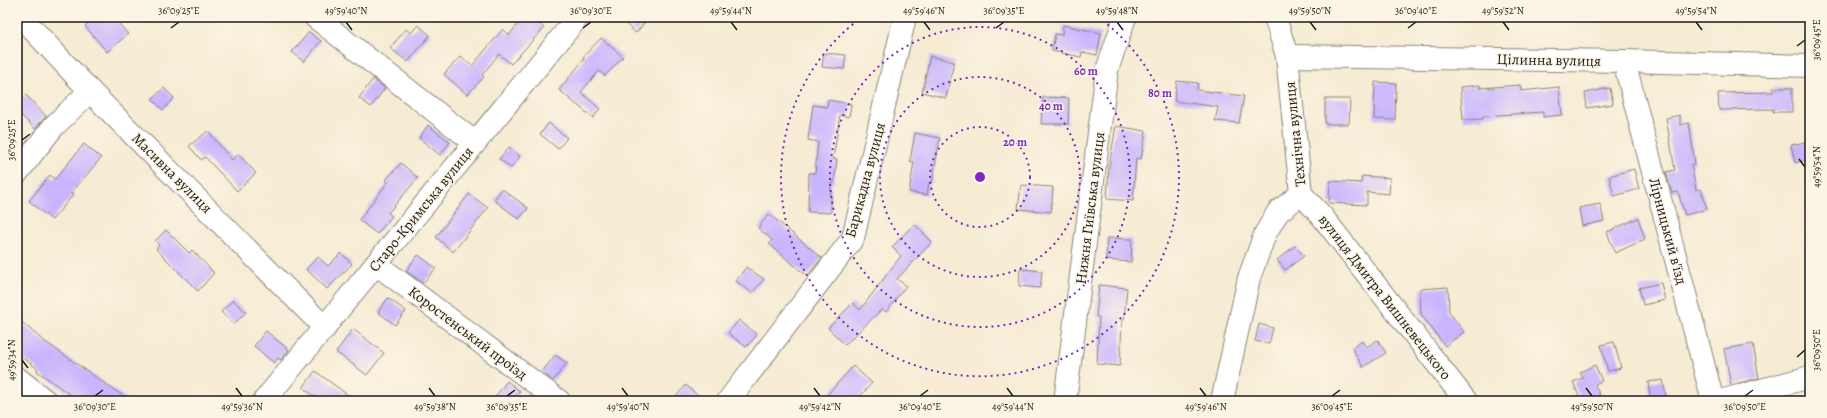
<svg xmlns="http://www.w3.org/2000/svg" width="1827" height="418" viewBox="0 0 1827 418" font-family="Alegreya,serif">
<style>
.building{fill:#c8b5fe}
.lines{fill:none;stroke-linecap:round;stroke-linejoin:round}
.minor-casing{stroke:#898478;stroke-width:24}
.minor{stroke:#fff;stroke-width:22}
.ticks{fill:none;stroke:#1c1c1c;stroke-width:1.5}
.ring{fill:none;stroke:#7b2cbf;stroke-width:2;stroke-dasharray:2 4}
.labels{text-anchor:middle;dominant-baseline:central;stroke-width:3;stroke-linejoin:round;paint-order:stroke}
.street-label{font-size:15px;fill:#1c1c1c;stroke:#fcf5e5}
.centre{fill:#7b2cbf;stroke:#fcf5e5;stroke-width:2}
.ring-label{font-size:12px;text-anchor:middle;font-weight:bold;fill:#7b2cbf;stroke:#fcf5e5;stroke-width:3;stroke-linejoin:round;paint-order:stroke}
.neatline{fill:none;stroke:#1c1c1c;stroke-width:1.5}
.ticks-label{font-size:10px;text-anchor:middle;fill:#1c1c1c}
</style>
<rect width="100%" height="100%" fill="#fcf5e5"/>
<filter id="ink" filterUnits="userSpaceOnUse"><feTurbulence type="fractalNoise" baseFrequency=".025" numOctaves="2"/><feDisplacementMap in="SourceGraphic" scale="8" xChannelSelector="R" yChannelSelector="G"/><feConvolveMatrix kernelMatrix="1 2 1 2 8 2 1 2 1" color-interpolation-filters="sRGB"/></filter>
<filter id="wash" filterUnits="userSpaceOnUse"><feTurbulence type="fractalNoise" baseFrequency=".012" numOctaves="4" result="noise"/><feDisplacementMap in="SourceGraphic" scale="16" xChannelSelector="R" yChannelSelector="G"/><feGaussianBlur stdDeviation="0.9" result="paint"/><feColorMatrix in="noise" values="0 0 0 0 0 0 0 0 0 0 0 0 0 0 0 0 0 1.4 0 .05"/><feComposite in="paint" operator="in"/></filter>
<g filter="url(#wash)">
<rect width="100%" height="100%" fill="#f6ebd3"/>
<g id="blocks">
<g class="building">
<polygon points="95,17 113,17 128,34 107,52 85,26"/>
<polygon points="524,17 543,17 538,23 544,28 511,64 499,54 482,75 484,77 467,95 444,74 461,56 472,66 503,29 509,35"/>
<polygon points="618,17 649,17 636,33"/>
<polygon points="418,25 430,35 408,62 390,48 406,29 411,33"/>
<polygon points="1063,25 1101,33 1097,55 1082,52 1081,57 1052,51 1055,34 1062,35"/>
<polygon points="309,32 321,41 304,62 292,52"/>
<polygon points="601,38 623,57 605,76 599,71 581,92 600,109 593,118 559,90 584,59 583,57"/>
<polygon points="824,53 846,55 844,69 822,67"/>
<polygon points="930,56 954,62 946,98 922,92"/>
<polygon points="373,79 385,88 371,107 359,98"/>
<polygon points="1177,81 1198,83 1197,90 1244,96 1239,123 1215,121 1218,107 1174,101"/>
<polygon points="1375,82 1396,83 1395,120 1374,119"/>
<polygon points="1480,85 1480,88 1520,85 1521,91 1559,87 1562,115 1543,117 1543,112 1483,116 1483,119 1463,120 1460,87"/>
<polygon points="164,88 174,98 163,110 152,99"/>
<polygon points="1610,88 1613,104 1587,108 1585,93"/>
<polygon points="1773,88 1792,88 1792,112 1773,112 1773,109 1719,110 1718,93 1773,92"/>
<polygon points="26,95 46,116 35,129 17,111 17,104"/>
<polygon points="1043,97 1069,98 1068,124 1041,124"/>
<polygon points="1325,99 1350,99 1349,124 1325,124"/>
<polygon points="828,100 851,104 849,117 840,115 833,159 837,159 834,183 831,183 831,213 808,212 809,173 815,173 818,142 808,140 813,105 827,107"/>
<polygon points="1680,115 1680,125 1689,123 1695,164 1691,164 1696,190 1701,189 1707,209 1685,215 1678,192 1672,193 1666,172 1675,170 1666,118"/>
<polygon points="549,123 567,138 558,149 540,134"/>
<polygon points="428,125 450,142 440,155 419,138"/>
<polygon points="1116,126 1146,131 1141,159 1136,158 1133,201 1107,199 1109,166"/>
<polygon points="208,131 232,160 238,154 256,173 237,191 205,157 201,160 189,146"/>
<polygon points="915,133 940,138 932,183 929,182 927,195 909,192 914,162 910,161"/>
<polygon points="1810,141 1810,159 1795,163 1791,145"/>
<polygon points="84,144 101,158 71,193 74,194 52,220 29,201 50,175 55,179"/>
<polygon points="509,147 520,156 511,168 499,159"/>
<polygon points="401,163 418,178 388,213 392,216 377,234 359,220 388,182 386,180"/>
<polygon points="1634,169 1639,189 1614,196 1609,176"/>
<polygon points="1362,176 1390,178 1389,194 1367,192 1367,205 1329,203 1330,181 1361,183"/>
<polygon points="1021,185 1053,187 1051,212 1018,209"/>
<polygon points="502,189 528,208 519,219 494,200"/>
<polygon points="469,194 488,208 453,252 436,237"/>
<polygon points="1600,204 1604,221 1582,226 1579,208"/>
<polygon points="769,214 822,258 807,276 769,244 772,240 758,228"/>
<polygon points="1638,218 1645,239 1615,253 1607,232"/>
<polygon points="914,224 932,242 897,279 906,286 886,312 882,309 845,345 828,328 853,303 860,310 901,256 892,247"/>
<polygon points="166,230 189,253 192,250 214,273 198,291 156,249 159,245 155,241"/>
<polygon points="1107,238 1132,239 1131,262 1106,260"/>
<polygon points="1295,246 1304,256 1285,270 1277,260"/>
<polygon points="341,253 352,264 327,289 306,269 318,257 328,266"/>
<polygon points="418,255 436,268 423,283 406,271"/>
<polygon points="746,267 764,279 752,293 736,281"/>
<polygon points="1020,269 1042,271 1040,288 1019,286"/>
<polygon points="1661,283 1665,300 1643,305 1639,288"/>
<polygon points="1099,285 1127,288 1124,320 1122,320 1120,366 1097,364 1099,317 1096,317"/>
<polygon points="1448,287 1449,312 1464,332 1445,346 1421,314 1420,289"/>
<polygon points="388,298 406,311 395,325 378,312"/>
<polygon points="233,300 246,312 234,324 221,312"/>
<polygon points="17,318 40,338 130,401 79,401 37,371 38,369 17,353"/>
<polygon points="739,320 757,335 746,347 728,333"/>
<polygon points="1259,324 1273,328 1269,344 1255,341"/>
<polygon points="353,329 384,353 367,375 336,352"/>
<polygon points="266,331 289,350 281,360 278,358 274,363 254,346"/>
<polygon points="1378,340 1386,353 1363,367 1352,348 1362,341 1366,347"/>
<polygon points="1614,342 1621,368 1608,371 1601,345"/>
<polygon points="1753,344 1759,378 1731,385 1724,349"/>
<polygon points="555,355 567,363 553,381 542,372"/>
<polygon points="1595,365 1602,381 1595,384 1600,397 1591,401 1581,401 1573,382 1583,378 1580,372"/>
<polygon points="853,366 872,383 856,401 836,401 828,394"/>
<polygon points="315,371 356,401 321,401 303,388"/>
<polygon points="1663,380 1667,401 1651,401 1648,382"/>
<polygon points="507,381 520,391 512,401 492,401"/>
<polygon points="686,385 704,401 672,401"/>
</g>
</g>
</g>
<g filter="url(#ink)">
<use href="#blocks" fill-opacity="0" stroke="#898478" stroke-width="1"/>
<g class="lines">
<defs>
<g id="minor">
<polyline points="21,17 90,91 325,328"/>
<polyline points="315,17 474,142"/>
<polyline points="1287,56 1624,61 1810,66"/>
<polyline points="1624,61 1713,401"/>
<polyline points="17,173 53,127 90,91"/>
<polyline points="1301,194 1321,215 1466,401"/>
<polyline points="376,264 559,401"/>
<polyline points="17,378 46,401"/>
<polyline points="264,401 578,17"/>
<polyline points="728,401 853,238 905,17"/>
<polyline points="1065,401 1107,70 1125,17"/>
<polyline points="1222,401 1249,278 1265,234 1278,212 1301,194 1287,56 1275,17"/>
<polyline points="1720,401 1810,377"/>
</g>
</defs>
<use href="#minor" class="minor-casing"/>
<use href="#minor" class="minor"/>
</g>
</g>
<path class="ticks" d="M 346,22 L 352,30M 731,22 L 737,30M 924,22 L 930,30M 1117,22 L 1123,30M 1310,22 L 1316,30M 1503,22 L 1509,30M 1696,22 L 1702,30M 171,28 L 179,22M 583,28 L 591,22M 996,28 L 1004,22M 1408,28 L 1416,22M 1797,46 L 1805,40M 22,140 L 30,134M 1799,159 L 1805,167M 1797,357 L 1805,350M 22,360 L 28,368M 236,388 L 242,396M 429,388 L 435,396M 622,388 L 628,396M 814,388 L 820,396M 1007,388 L 1013,396M 1200,388 L 1206,396M 1586,388 L 1592,396M 95,396 L 103,390M 507,396 L 515,390M 920,396 L 928,390M 1332,396 L 1340,390M 1745,396 L 1753,390"/>
<g class="ring">
<circle cx="980" cy="177" r="50"/>
<circle cx="980" cy="177" r="100"/>
<circle cx="980" cy="177" r="150"/>
<path d="M1098 17A199 199 0 1 1 862 17"/>
</g>
<g class="labels">
<g class="street-label">
<text transform="translate(1549 60) rotate(1)">Цілинна вулиця</text>
<text transform="translate(1295 134) rotate(-96)">Технічна вулиця</text>
<text transform="translate(172 173) rotate(45)">Масивна вулиця</text>
<text transform="translate(865 180) rotate(-75)">Барикадна вулиця</text>
<text transform="translate(1090 208) rotate(-83)">Нижня Гиївська вулиця</text>
<text transform="translate(421 209) rotate(-51)">Старо-Кримська вулиця</text>
<text transform="translate(1668 231) rotate(75)">Лірницький в'їзд</text>
<text transform="translate(1385 297) rotate(52)">вулиця Дмитра Вишневецького</text>
<text transform="translate(468 333) rotate(37)">Коростенський проїзд</text>
</g>
</g>
<circle cx="980" cy="177" r="6" class="centre"/>
<g class="ring-label">
<text x="1086" y="75">60 m</text>
<text x="1160" y="97">80 m</text>
<text x="1051" y="110">40 m</text>
<text x="1015" y="146">20 m</text>
</g>
<rect width="1827" height="418" fill="none" stroke="#fcf5e5" stroke-width="44"/>
<rect x="22" y="22" width="1783" height="374" class="neatline"/>
<g class="ticks-label">
<text x="179" y="14">36°09'25"E</text>
<text x="346" y="14">49°59'40"N</text>
<text x="591" y="14">36°09'30"E</text>
<text x="731" y="14">49°59'44"N</text>
<text x="924" y="14">49°59'46"N</text>
<text x="1004" y="14">36°09'35"E</text>
<text x="1117" y="14">49°59'48"N</text>
<text x="1310" y="14">49°59'50"N</text>
<text x="1416" y="14">36°09'40"E</text>
<text x="1503" y="14">49°59'52"N</text>
<text x="1696" y="14">49°59'54"N</text>
<text transform="translate(1816 40) rotate(-90)" y="4">36°09'45"E</text>
<text transform="translate(11 140) rotate(-90)" y="4">36°09'25"E</text>
<text transform="translate(1816 167) rotate(-90)" y="4">49°59'54"N</text>
<text transform="translate(1816 350) rotate(-90)" y="4">36°09'50"E</text>
<text transform="translate(11 360) rotate(-90)" y="4">49°59'34"N</text>
<text x="95" y="410">36°09'30"E</text>
<text x="242" y="410">49°59'36"N</text>
<text x="435" y="410">49°59'38"N</text>
<text x="507" y="410">36°09'35"E</text>
<text x="628" y="410">49°59'40"N</text>
<text x="820" y="410">49°59'42"N</text>
<text x="920" y="410">36°09'40"E</text>
<text x="1013" y="410">49°59'44"N</text>
<text x="1206" y="410">49°59'46"N</text>
<text x="1332" y="410">36°09'45"E</text>
<text x="1592" y="410">49°59'50"N</text>
<text x="1745" y="410">36°09'50"E</text>
</g>
</svg>
